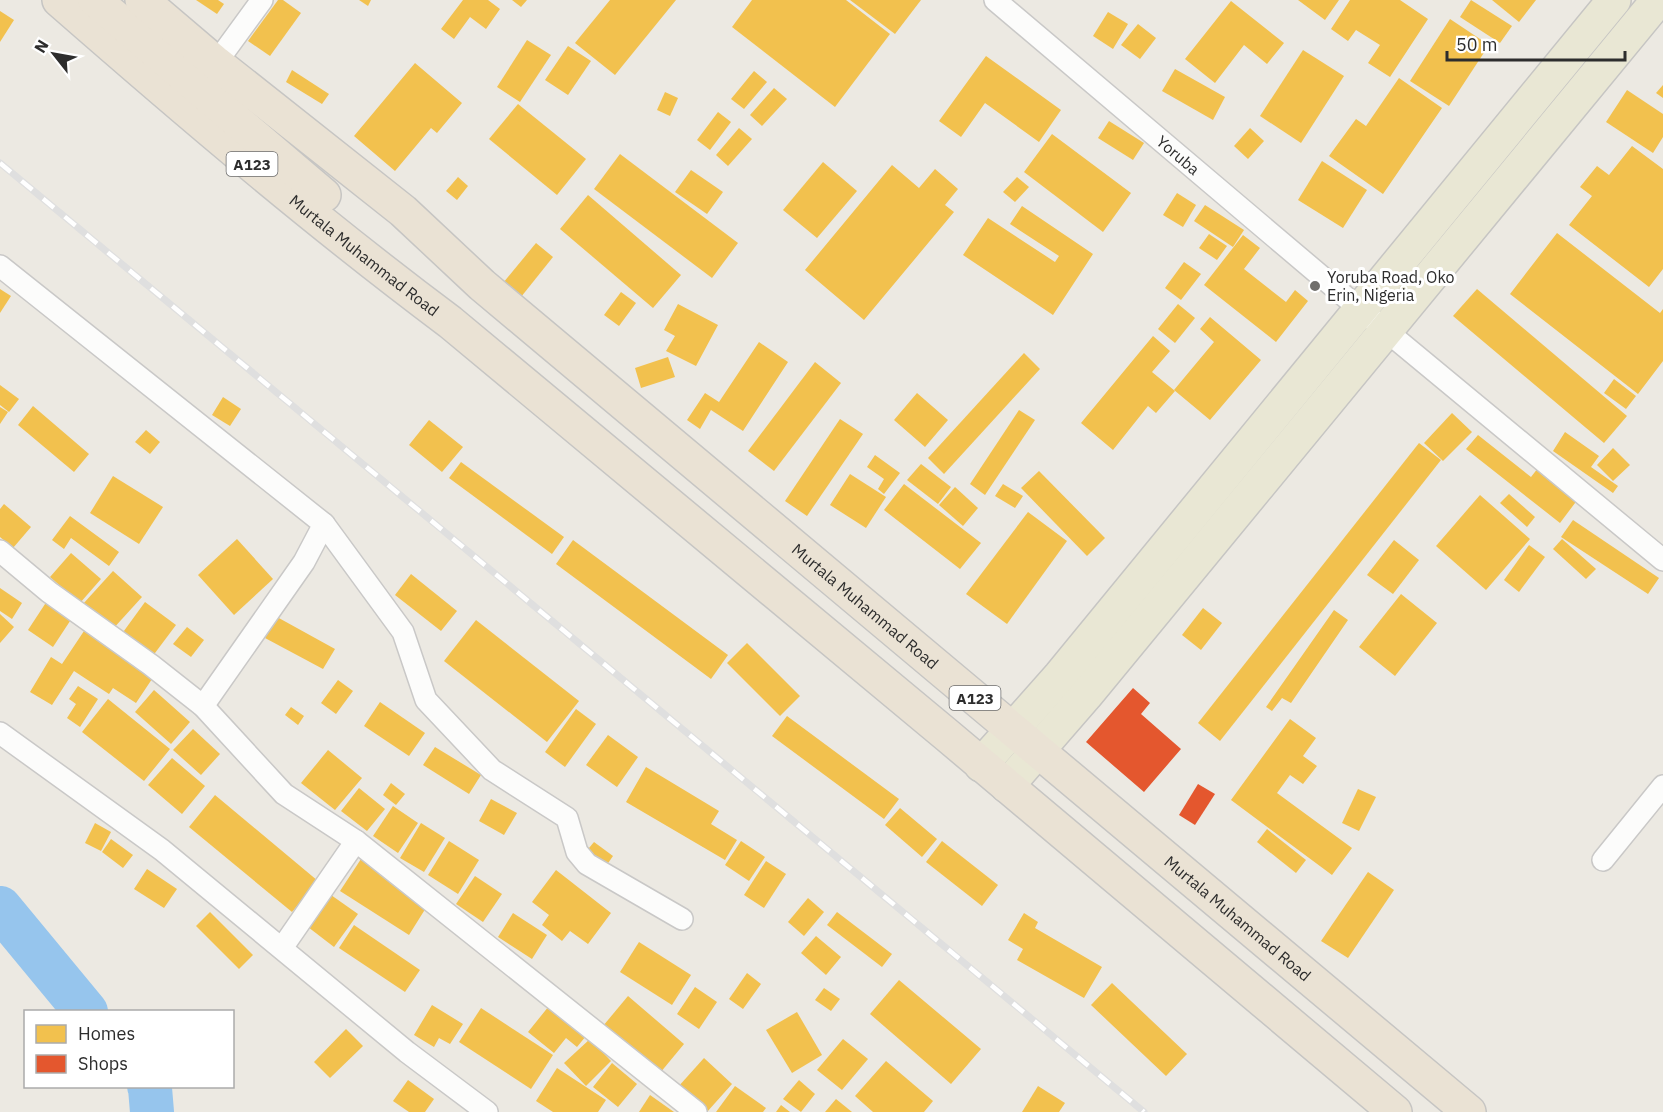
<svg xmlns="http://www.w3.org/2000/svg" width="1663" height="1112" viewBox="0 0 1663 1112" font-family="'IBM Plex Sans',sans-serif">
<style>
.homes{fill:#f2c14e}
.shops{fill:#e4572e}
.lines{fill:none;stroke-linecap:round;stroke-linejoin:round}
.river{stroke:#96c5ed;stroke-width:44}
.street-casing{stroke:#c9c8c7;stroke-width:24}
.primary-casing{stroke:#c6c5c3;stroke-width:36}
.highway-casing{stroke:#c6c5c3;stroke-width:36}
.street{stroke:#fcfcfb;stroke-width:21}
.primary{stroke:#e9e7d4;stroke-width:33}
.highway{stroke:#eae2d4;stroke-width:33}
.rail-casing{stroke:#dfdfdf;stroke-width:7}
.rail{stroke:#fff;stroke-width:4.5;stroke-dasharray:14;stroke-linecap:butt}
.poi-dot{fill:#706f6c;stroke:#fff;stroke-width:2}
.labels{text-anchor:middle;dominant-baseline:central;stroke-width:6;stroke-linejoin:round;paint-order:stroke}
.shield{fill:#fff;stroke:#6c6c6c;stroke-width:1.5}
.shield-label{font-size:15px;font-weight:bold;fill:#2d2d2d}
.street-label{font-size:16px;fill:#2d2d2d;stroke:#fff}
.poi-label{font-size:16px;fill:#2d2d2d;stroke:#fff;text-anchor:start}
</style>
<rect width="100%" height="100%" fill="#ece9e2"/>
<g class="homes">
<polygon points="196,0 218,0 224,4 217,14"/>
<polygon points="278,0 283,0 301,13 270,56 248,41"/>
<polygon points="359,0 371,0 368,6"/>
<polygon points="463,0 488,0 500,9 486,29 470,17 454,39 441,29"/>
<polygon points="512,0 527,0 521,7"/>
<polygon points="610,0 676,0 615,75 575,43"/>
<polygon points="752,0 846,0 890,34 835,107 732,27"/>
<polygon points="850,0 921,0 895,34"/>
<polygon points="1298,0 1339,0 1325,20"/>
<polygon points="1350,0 1400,0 1428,19 1390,77 1368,63 1380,45 1356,30 1348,41 1331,29"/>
<polygon points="1471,0 1512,26 1500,43 1460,17"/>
<polygon points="1492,0 1536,0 1519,22"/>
<polygon points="1231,1 1284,43 1267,64 1244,45 1215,83 1185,59"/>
<polygon points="0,11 14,20 0,42"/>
<polygon points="1108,12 1128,24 1113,49 1093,36"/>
<polygon points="1450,19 1489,45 1449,106 1410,81"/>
<polygon points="1138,24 1156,38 1140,59 1121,45"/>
<polygon points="527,40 551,55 520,102 497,87"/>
<polygon points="568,46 591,61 568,95 545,80"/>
<polygon points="1303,50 1344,76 1301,143 1260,116"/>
<polygon points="986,56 1061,110 1039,142 985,103 961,137 939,121"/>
<polygon points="415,63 462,103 437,133 431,128 395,171 354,136"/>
<polygon points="1175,69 1225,97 1213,120 1162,91"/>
<polygon points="292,70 329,94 322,104 286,82"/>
<polygon points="754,71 767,82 744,109 731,99"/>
<polygon points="1399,78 1442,108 1383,194 1329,156 1356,119 1366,126"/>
<polygon points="1663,85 1663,98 1656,93"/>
<polygon points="774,88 787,99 762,126 750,115"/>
<polygon points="1627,90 1663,114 1663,137 1653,153 1606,122"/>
<polygon points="665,92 678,98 670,116 657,110"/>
<polygon points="518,104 586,159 557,195 489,139"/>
<polygon points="718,112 731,122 710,150 697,140"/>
<polygon points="1109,121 1144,143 1133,160 1098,138"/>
<polygon points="739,128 752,139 728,166 716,155"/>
<polygon points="1250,128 1264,141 1248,159 1234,146"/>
<polygon points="1052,134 1131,193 1103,232 1024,172"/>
<polygon points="1632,146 1663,169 1663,269 1649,287 1569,225 1592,196 1580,187 1597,166 1609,175"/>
<polygon points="620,154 738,243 712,278 594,189"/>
<polygon points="1322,161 1367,190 1343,228 1298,200"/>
<polygon points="823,162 857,191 817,238 783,210"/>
<polygon points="892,165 919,188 935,169 958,189 945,205 954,212 864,320 805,270"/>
<polygon points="691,170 723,192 707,214 675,192"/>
<polygon points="458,177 468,186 457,200 446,191"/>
<polygon points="1017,177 1029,187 1015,202 1003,192"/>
<polygon points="1177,193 1196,205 1183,227 1163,215"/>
<polygon points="588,195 681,275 653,308 560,229"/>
<polygon points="1205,205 1244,230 1233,247 1194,221"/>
<polygon points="1022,206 1093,254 1053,315 963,255 988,218 1055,262 1059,256 1010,224"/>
<polygon points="1557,233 1660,313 1663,309 1663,361 1638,394 1510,294"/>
<polygon points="1209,234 1227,246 1217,260 1199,248"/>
<polygon points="1243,235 1260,248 1244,269 1286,302 1295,290 1308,301 1276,342 1204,285"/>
<polygon points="536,243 553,257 517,302 499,288"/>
<polygon points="1184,262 1201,274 1181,300 1165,288"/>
<polygon points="0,289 11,296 0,313"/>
<polygon points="1477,289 1627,416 1604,443 1453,316"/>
<polygon points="621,292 636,303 619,326 604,315"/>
<polygon points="678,304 718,325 696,366 666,351 675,336 664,330"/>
<polygon points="1178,304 1195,318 1175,343 1158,329"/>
<polygon points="1210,317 1261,360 1210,420 1174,390 1214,342 1200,329"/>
<polygon points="1153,336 1170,351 1152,372 1175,391 1156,413 1148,406 1113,450 1081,423"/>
<polygon points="759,342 788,362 743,431 711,410 700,429 687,420 705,393 719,402"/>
<polygon points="1024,353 1040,369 944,474 928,458"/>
<polygon points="668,357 675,377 641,388 635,368"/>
<polygon points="815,362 841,383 774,471 748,451"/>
<polygon points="1614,379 1636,396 1626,409 1604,393"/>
<polygon points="0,385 19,399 9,412 0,405"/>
<polygon points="917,393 948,420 925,447 894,420"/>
<polygon points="223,397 241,409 230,426 212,415"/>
<polygon points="33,406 89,454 74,472 18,425"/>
<polygon points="0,407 8,412 0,424"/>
<polygon points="1019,410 1035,420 985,495 970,484"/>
<polygon points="1452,413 1472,432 1443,461 1424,443"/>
<polygon points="840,419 863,434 807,516 785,501"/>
<polygon points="429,420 463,447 442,472 409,445"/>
<polygon points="146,430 160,442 150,454 135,442"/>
<polygon points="1565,432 1599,456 1591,467 1618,486 1613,493 1553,451"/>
<polygon points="1478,435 1531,477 1538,468 1578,499 1560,523 1466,449"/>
<polygon points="1419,443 1441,460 1220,741 1198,723"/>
<polygon points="1613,448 1630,465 1613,481 1597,465"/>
<polygon points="875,455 900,473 884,494 878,489 884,479 867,467"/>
<polygon points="461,462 564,537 552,554 449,478"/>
<polygon points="921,464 951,487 938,504 907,480"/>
<polygon points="1039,471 1105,538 1087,556 1021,488"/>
<polygon points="850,474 886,497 866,528 830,505"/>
<polygon points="113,476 163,507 139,544 90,513"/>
<polygon points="904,484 981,543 960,569 884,510"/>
<polygon points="1003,484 1023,496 1015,508 995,496"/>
<polygon points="955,487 978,508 963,526 939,505"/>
<polygon points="1509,494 1535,517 1527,527 1500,503"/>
<polygon points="1480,495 1530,539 1486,590 1436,546"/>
<polygon points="4,504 31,527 13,548 0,537 0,509"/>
<polygon points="1028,512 1067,541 1007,624 966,594"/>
<polygon points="70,516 119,552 109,566 71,538 64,549 52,540"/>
<polygon points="1573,520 1659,578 1648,594 1561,537"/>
<polygon points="237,539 273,579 234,615 198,575"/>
<polygon points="1562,539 1596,569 1586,579 1553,549"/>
<polygon points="573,540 728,655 711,679 556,564"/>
<polygon points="1394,540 1419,560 1393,594 1367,575"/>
<polygon points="1529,545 1545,557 1519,592 1504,580"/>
<polygon points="71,553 101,579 80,603 50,577"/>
<polygon points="113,571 142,597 112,630 83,604"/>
<polygon points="411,574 457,611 441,631 395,595"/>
<polygon points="0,588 22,603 12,619 0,611"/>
<polygon points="1401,594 1437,623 1395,676 1359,647"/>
<polygon points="47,601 72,618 53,647 28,630"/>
<polygon points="145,602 176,625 152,657 121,635"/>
<polygon points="1203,608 1222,623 1201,650 1182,635"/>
<polygon points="1334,610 1348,620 1291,703 1282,698 1272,711 1266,707"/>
<polygon points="0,614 14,627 0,643"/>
<polygon points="277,617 335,649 323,669 265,638"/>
<polygon points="476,620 579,701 547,742 444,661"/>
<polygon points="187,627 204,640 191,657 173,644"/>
<polygon points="84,631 154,676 136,703 113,688 109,694 74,671 52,705 30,692 51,657 62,664"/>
<polygon points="747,643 800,696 780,716 727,663"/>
<polygon points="338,680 353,691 336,714 321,703"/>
<polygon points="78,686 98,699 80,727 67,718 76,704 69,699"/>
<polygon points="154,690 190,722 171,744 135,712"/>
<polygon points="108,699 170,749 144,781 82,732"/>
<polygon points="380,702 425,733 409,756 364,726"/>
<polygon points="291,707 304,716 298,725 285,715"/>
<polygon points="576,709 596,724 565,767 545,752"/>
<polygon points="787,716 899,799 884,819 772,736"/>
<polygon points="1290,719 1316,738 1303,756 1317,766 1303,784 1290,775 1277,793 1352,848 1332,875 1231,800"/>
<polygon points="193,729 220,754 201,775 173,750"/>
<polygon points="608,735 638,757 617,787 586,765"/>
<polygon points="435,747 481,775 469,794 423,765"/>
<polygon points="328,750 362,778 335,810 301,783"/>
<polygon points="172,758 205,786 182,814 148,785"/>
<polygon points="646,767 719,811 711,824 737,840 725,860 626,802"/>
<polygon points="391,783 405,794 396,805 383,795"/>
<polygon points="359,788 385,809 367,831 341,811"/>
<polygon points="1358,789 1376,797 1359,831 1342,823"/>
<polygon points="215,795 318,881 292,912 189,827"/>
<polygon points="491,799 517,813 504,835 479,821"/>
<polygon points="393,806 418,823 398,853 373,836"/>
<polygon points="900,808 937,839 922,857 885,825"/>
<polygon points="95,823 111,832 101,851 85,843"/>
<polygon points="421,823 445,838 424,872 400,858"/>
<polygon points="1267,829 1306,860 1296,873 1257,842"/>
<polygon points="111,839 133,855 123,868 102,852"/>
<polygon points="449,841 479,860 458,894 428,875"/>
<polygon points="741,841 765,857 749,881 725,865"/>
<polygon points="942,841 998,885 982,906 926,862"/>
<polygon points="594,842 613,856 604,869 584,854"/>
<polygon points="361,859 429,903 409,935 340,891"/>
<polygon points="766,861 786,874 764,908 744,895"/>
<polygon points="147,869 177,889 164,908 134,889"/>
<polygon points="556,870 611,913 588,944 570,931 562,941 542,925 549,915 532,902"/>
<polygon points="1368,872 1394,890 1348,958 1321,941"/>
<polygon points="475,876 502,894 483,922 456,904"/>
<polygon points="331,895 358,914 334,947 308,927"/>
<polygon points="808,898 824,912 804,936 788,922"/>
<polygon points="210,912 253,955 239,969 196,926"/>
<polygon points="837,912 892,954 882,967 827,925"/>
<polygon points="513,913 547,935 532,959 498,937"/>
<polygon points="1024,913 1038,922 1035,928 1102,967 1084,998 1017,960 1023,949 1008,940"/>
<polygon points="354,925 420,970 405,992 339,948"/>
<polygon points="816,936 841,957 826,975 801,953"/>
<polygon points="639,942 691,975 672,1005 620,972"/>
<polygon points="747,973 761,984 743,1009 729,999"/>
<polygon points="899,980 981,1049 951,1084 870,1014"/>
<polygon points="1112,983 1187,1054 1166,1076 1091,1005"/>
<polygon points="695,987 717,1002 699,1029 677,1014"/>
<polygon points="824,988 840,999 831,1011 815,1000"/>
<polygon points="628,996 684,1044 660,1073 603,1026"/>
<polygon points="432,1005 463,1024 450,1044 439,1038 434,1047 414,1035"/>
<polygon points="549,1006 586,1036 577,1047 566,1038 554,1053 528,1032"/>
<polygon points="481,1008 553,1055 531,1089 459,1042"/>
<polygon points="797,1012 822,1055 792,1073 766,1030"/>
<polygon points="346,1029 363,1046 330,1078 314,1062"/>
<polygon points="590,1039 611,1061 586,1086 564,1063"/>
<polygon points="843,1039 868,1059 842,1090 817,1070"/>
<polygon points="704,1058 732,1084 707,1112 678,1087"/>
<polygon points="886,1061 933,1101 924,1112 873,1112 855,1096"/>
<polygon points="612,1063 637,1084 618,1107 593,1087"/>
<polygon points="557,1068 606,1100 598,1112 553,1112 536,1101"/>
<polygon points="408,1080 434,1099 425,1112 409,1112 393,1101"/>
<polygon points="799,1080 815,1094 801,1112 783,1099"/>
<polygon points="735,1086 766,1108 763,1112 716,1112"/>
<polygon points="1038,1086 1065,1103 1059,1112 1022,1112"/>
<polygon points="650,1095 674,1112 639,1112"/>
<polygon points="836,1099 852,1112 825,1112"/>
<polygon points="781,1105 790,1112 776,1112"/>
</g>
<g class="shops">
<polygon points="1133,688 1150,703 1141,714 1181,749 1144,792 1086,742"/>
<polygon points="1198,784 1215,794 1195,825 1179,815"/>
</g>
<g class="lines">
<g class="river">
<polyline points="0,908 86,1012"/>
<polyline points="149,1086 150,1088 152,1112"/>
</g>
<defs>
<g id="street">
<path id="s1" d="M 995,0 L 1361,310 L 1663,560"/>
<polyline points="216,63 262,0"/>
<polyline points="0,266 324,524 304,562 203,706"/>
<polyline points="324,524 403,632 426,700 492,770 567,818 577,852 587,864 682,919"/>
<polyline points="0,551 49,592 151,665 203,706 284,794 356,841 696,1112"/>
<polyline points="0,733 162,850 407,1052 487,1112"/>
<polyline points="1603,860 1663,786"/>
<polyline points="282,948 356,841"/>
</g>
<g id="primary">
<polyline points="981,765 1060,676 1614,0"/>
<polyline points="1007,786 1086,695 1658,0"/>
</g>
<g id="highway">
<path id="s2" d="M 59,0 C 186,111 315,221 450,322 L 948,736 L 1395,1112"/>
<polyline points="95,0 324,195"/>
<path id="s3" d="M 142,0 L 216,63 L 403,211 L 482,285 L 1469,1112"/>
</g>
</defs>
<use href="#street" class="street-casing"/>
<use href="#primary" class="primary-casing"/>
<use href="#highway" class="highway-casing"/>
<use href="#street" class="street"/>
<use href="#primary" class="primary"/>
<use href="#highway" class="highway"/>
<defs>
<polyline id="rail" points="0,163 1144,1112"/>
</defs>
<use href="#rail" class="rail-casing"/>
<use href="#rail" class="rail"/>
</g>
<circle class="poi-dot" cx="1315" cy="286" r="6"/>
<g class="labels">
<g class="shield">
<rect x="226.5" y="152" width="51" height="24" rx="4.5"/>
<rect x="949.5" y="686" width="51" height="24" rx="4.5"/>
</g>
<g class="shield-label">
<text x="252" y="164">A123</text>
<text x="975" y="698">A123</text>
</g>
<g class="street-label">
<text stroke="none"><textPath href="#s1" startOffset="240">Yoruba</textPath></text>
<text stroke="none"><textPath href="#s2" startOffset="398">Murtala Muhammad Road</textPath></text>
<text stroke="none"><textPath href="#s3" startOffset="944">Murtala Muhammad Road</textPath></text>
<text stroke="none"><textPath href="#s3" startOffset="1430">Murtala Muhammad Road</textPath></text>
</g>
<g class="poi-label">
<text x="1327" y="277">Yoruba Road, Oko<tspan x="1327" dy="18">Erin, Nigeria</tspan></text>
</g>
</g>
<rect x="24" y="1010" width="210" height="78" fill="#ffffff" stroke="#ababab" stroke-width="1.5"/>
<rect x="36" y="1025" width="30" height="18" fill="#f2c14e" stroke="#ababab" stroke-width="1.5"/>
<text x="78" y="1040" font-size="18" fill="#2d2d2d">Homes</text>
<rect x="36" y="1055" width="30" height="18" fill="#e4572e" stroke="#ababab" stroke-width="1.5"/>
<text x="78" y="1070" font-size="18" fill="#2d2d2d">Shops</text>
<g transform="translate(54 54) rotate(301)" stroke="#ffffff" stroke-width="4.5" paint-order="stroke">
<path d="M0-4.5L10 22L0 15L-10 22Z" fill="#2d2d2d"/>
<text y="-9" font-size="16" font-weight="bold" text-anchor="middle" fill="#2d2d2d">N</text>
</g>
<path d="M1447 51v9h178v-9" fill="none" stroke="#2d2d2d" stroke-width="3"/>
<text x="1456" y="51" font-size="18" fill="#2d2d2d" stroke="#ffffff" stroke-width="4.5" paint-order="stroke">50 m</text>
</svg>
